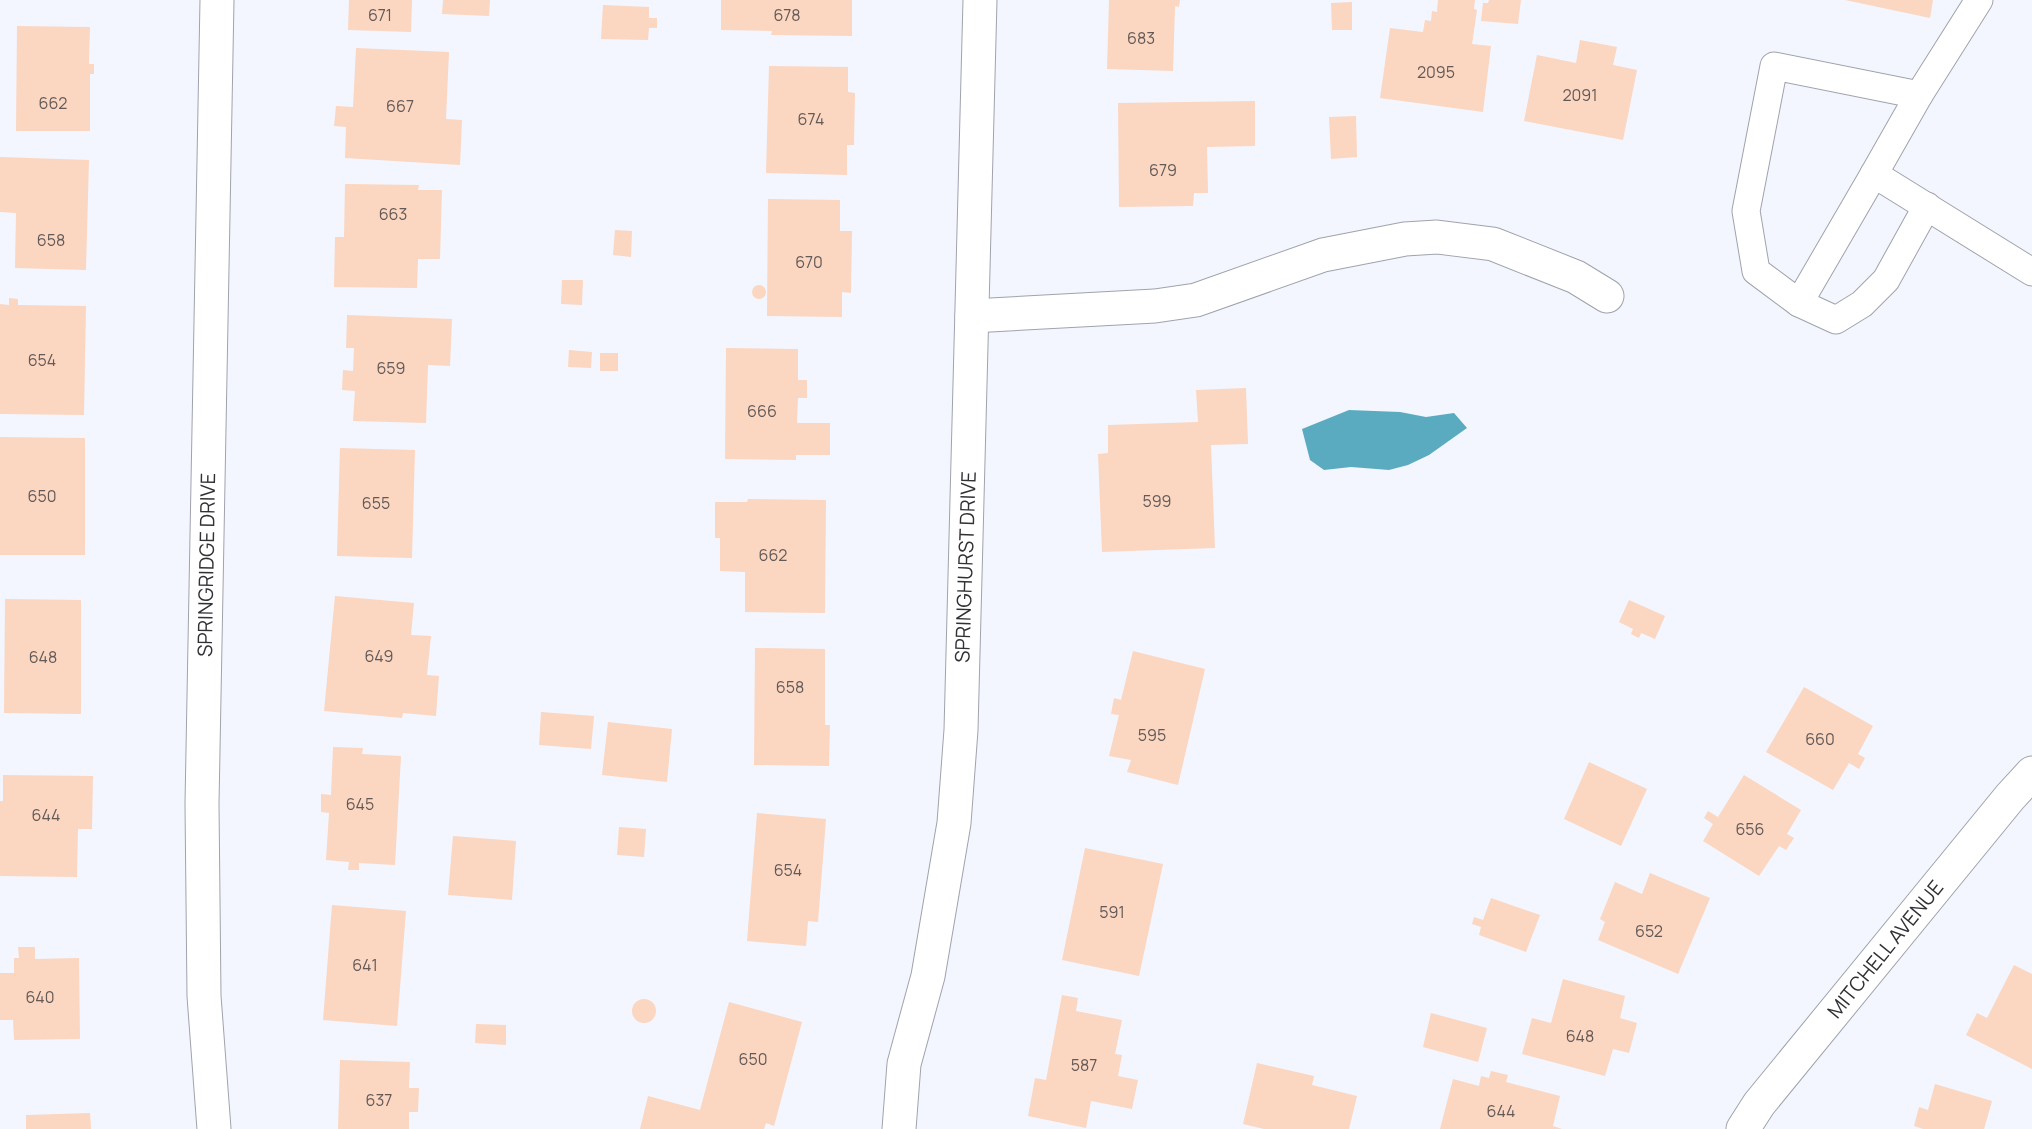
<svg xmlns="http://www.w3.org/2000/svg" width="2032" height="1129" viewBox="0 0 2032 1129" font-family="Manrope,sans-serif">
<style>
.water{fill:#5babc0}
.building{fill:#fbd6c1}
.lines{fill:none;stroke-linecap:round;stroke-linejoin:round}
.lane-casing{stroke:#9fa3ac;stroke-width:29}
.street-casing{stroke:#9fa3ac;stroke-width:35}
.lane{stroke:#fff;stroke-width:27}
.street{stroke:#fff;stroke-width:33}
.labels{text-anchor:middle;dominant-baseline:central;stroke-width:4.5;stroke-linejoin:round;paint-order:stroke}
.number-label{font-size:16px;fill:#635a58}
.street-label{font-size:20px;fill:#303135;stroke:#fff}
</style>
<rect width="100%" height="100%" fill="#f3f6fe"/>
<polygon class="water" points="1349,410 1400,412 1426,417 1454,413 1467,428 1429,455 1408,465 1389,470 1351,467 1324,470 1310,460 1302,429"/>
<g class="building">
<polygon points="349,0 412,0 411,32 348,30"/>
<polygon points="443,0 490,0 489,16 442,14"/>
<polygon points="721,0 852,0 852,36 771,35 772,31 721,30"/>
<polygon points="1109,0 1180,0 1179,7 1175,6 1173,71 1107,69"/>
<polygon points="1438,0 1475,0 1474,9 1477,10 1472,44 1491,46 1483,112 1380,98 1390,28 1423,32 1425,20 1431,21 1432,11 1437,12"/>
<polygon points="1489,0 1521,0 1518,24 1481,21 1483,3 1488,3"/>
<polygon points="1845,0 1933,0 1930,18"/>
<polygon points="1352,2 1352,30 1332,30 1331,3"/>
<polygon points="603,5 649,7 649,18 657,18 657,28 649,28 648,40 601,39"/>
<polygon points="17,26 90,27 89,64 94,64 94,74 90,74 90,131 16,131"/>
<polygon points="1580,40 1617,47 1613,65 1637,70 1623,140 1524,121 1537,55 1576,63"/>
<polygon points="356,48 449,52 446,119 462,120 460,165 345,158 346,127 334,126 336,106 353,107"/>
<polygon points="769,66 848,67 848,92 855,93 854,145 847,145 847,175 766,173"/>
<polygon points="1255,101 1255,146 1207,147 1208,193 1194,193 1193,206 1119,207 1118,103"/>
<polygon points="1356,116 1357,157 1331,159 1329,117"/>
<polygon points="0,157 89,160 86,270 15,268 16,213 0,212"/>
<polygon points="345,184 419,185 418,190 442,190 440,259 418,259 417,288 334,287 335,237 344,237"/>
<polygon points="768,199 840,200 840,231 852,231 851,293 842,292 842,317 767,316"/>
<polygon points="615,230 632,231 631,257 613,255"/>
<polygon points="562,280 583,280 582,305 561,304"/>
<circle cx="759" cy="292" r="7"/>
<polygon points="9,298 18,299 18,305 86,306 84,415 0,414 0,304 9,305"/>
<polygon points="347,315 452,319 450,366 428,365 426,423 353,421 355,391 342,390 343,370 353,371 354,348 346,348"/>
<polygon points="726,348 798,349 798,380 807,380 807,398 798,398 797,423 830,423 830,455 796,455 796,460 725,459"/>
<polygon points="569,350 592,352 591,368 568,367"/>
<rect x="600" y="353" width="18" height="18"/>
<polygon points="1246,388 1248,444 1211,445 1215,548 1102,552 1098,454 1108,453 1108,425 1198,422 1196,390"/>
<polygon points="0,437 85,438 85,555 0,555"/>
<polygon points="340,448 415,450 412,558 337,556"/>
<polygon points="748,499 826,500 825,613 745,612 745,572 720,571 720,538 715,538 715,502 747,502"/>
<polygon points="335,596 414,603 411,635 431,636 427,675 439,676 436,716 403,713 402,718 324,711"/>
<polygon points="5,599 81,600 81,714 4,713"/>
<polygon points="1629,600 1665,616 1655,639 1641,633 1639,638 1631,634 1633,629 1619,622"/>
<polygon points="755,648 825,649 825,725 830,725 829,766 754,765"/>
<polygon points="1133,651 1205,669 1178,785 1127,772 1131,760 1109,756 1119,715 1111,714 1114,698 1121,700"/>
<polygon points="1804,687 1873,726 1858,754 1865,758 1859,769 1849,763 1833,790 1766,752"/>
<polygon points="541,712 594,716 591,749 539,745"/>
<polygon points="608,722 672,729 667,782 602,775"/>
<polygon points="333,747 363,748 362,754 401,756 395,865 359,863 359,870 348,870 349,862 326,860 329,813 321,812 321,794 331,795"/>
<polygon points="1589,762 1647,789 1621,846 1564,819"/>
<polygon points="3,775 93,776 92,829 78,829 77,877 0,876 0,801 3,801"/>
<polygon points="1744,775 1801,810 1787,834 1794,838 1786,850 1779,846 1759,876 1703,841 1713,824 1704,818 1708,811 1718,817"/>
<polygon points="757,813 826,819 818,922 808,921 806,946 747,941"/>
<polygon points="619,827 646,829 644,857 617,855"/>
<polygon points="453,836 516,841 512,900 448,895"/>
<polygon points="1085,848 1163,864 1139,976 1062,960"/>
<polygon points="1650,873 1710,898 1678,974 1598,940 1605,922 1600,919 1615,882 1642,894"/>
<polygon points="1491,898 1540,915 1526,952 1479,935 1481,927 1472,924 1474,917 1483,920"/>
<polygon points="332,905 406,911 397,1026 323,1020"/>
<polygon points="18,947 35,947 35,959 79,958 80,1039 14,1040 13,1020 0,1020 0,973 14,973 14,958 19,958"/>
<polygon points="2014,965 2032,974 2032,1069 1966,1035 1977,1013 1987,1018"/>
<polygon points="1563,979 1625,996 1620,1018 1637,1023 1629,1053 1613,1049 1605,1076 1522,1054 1532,1018 1551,1023"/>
<polygon points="1062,995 1078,998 1076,1011 1122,1020 1115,1054 1122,1055 1118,1076 1138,1080 1132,1109 1091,1101 1086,1128 1028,1116 1035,1078 1046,1080"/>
<circle cx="644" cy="1011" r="12"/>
<polygon points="729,1002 802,1022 774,1126 766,1123 764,1129 640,1129 648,1096 700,1110"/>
<polygon points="1431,1013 1487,1028 1478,1062 1423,1047"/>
<polygon points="476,1024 506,1025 506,1045 475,1043"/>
<polygon points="340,1060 410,1062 409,1088 419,1088 418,1112 409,1112 409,1129 338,1129"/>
<polygon points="1257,1063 1314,1076 1312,1085 1357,1096 1349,1129 1264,1129 1243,1124"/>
<polygon points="1491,1071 1508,1075 1506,1082 1560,1096 1553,1126 1562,1129 1440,1129 1453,1079 1479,1086 1481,1076 1489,1078"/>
<polygon points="1935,1084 1992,1101 1984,1129 1923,1129 1914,1126 1919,1107 1928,1110"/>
<polygon points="90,1113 91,1129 26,1129 26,1115"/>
</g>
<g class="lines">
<defs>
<g id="lane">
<polyline points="1979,0 1919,95 1774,66 1746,211 1756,271 1799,303 1874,174 2032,272"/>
<polyline points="1874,174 1919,95"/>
<polyline points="1799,303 1836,320 1862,304 1886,280 1927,206"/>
</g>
<g id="street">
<polyline points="972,316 1155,306 1196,300 1323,255 1405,239 1437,237 1493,244 1576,277 1607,296"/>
<polyline points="214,1129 204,996 202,804 217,0"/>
<polyline points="899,1129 904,1064 928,976 954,823 961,730 980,0"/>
<polyline points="1743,1129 1759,1104 2010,797 2032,773"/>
</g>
</defs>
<use href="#lane" class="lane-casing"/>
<use href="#street" class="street-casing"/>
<use href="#lane" class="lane"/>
<use href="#street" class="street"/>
</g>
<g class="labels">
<g class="number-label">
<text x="380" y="15">671</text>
<text x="787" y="15">678</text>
<text x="1141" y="38">683</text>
<text x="1436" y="72">2095</text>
<text x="1580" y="95">2091</text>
<text x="53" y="103">662</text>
<text x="400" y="106">667</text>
<text x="811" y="119">674</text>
<text x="1163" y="170">679</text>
<text x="393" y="214">663</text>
<text x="51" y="240">658</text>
<text x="809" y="262">670</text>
<text x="42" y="360">654</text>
<text x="391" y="368">659</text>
<text x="762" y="411">666</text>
<text x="42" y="496">650</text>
<text x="1157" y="501">599</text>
<text x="376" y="503">655</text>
<text x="773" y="555">662</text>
<text x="379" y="656">649</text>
<text x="43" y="657">648</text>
<text x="790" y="687">658</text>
<text x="1152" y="735">595</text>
<text x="1820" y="739">660</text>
<text x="360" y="804">645</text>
<text x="46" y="815">644</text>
<text x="1750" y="829">656</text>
<text x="788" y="870">654</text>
<text x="1112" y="912">591</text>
<text x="1649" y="931">652</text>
<text x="365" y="965">641</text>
<text x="40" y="997">640</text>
<text x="1580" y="1036">648</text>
<text x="753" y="1059">650</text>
<text x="1084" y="1065">587</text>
<text x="379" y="1100">637</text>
<text x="1501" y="1111">644</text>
</g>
<g class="street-label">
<text transform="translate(206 565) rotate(-89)">SPRINGRIDGE DRIVE</text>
<text transform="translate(965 567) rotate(-88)">SPRINGHURST DRIVE</text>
<text transform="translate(1885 949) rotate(-51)">MITCHELL AVENUE</text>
</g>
</g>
</svg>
